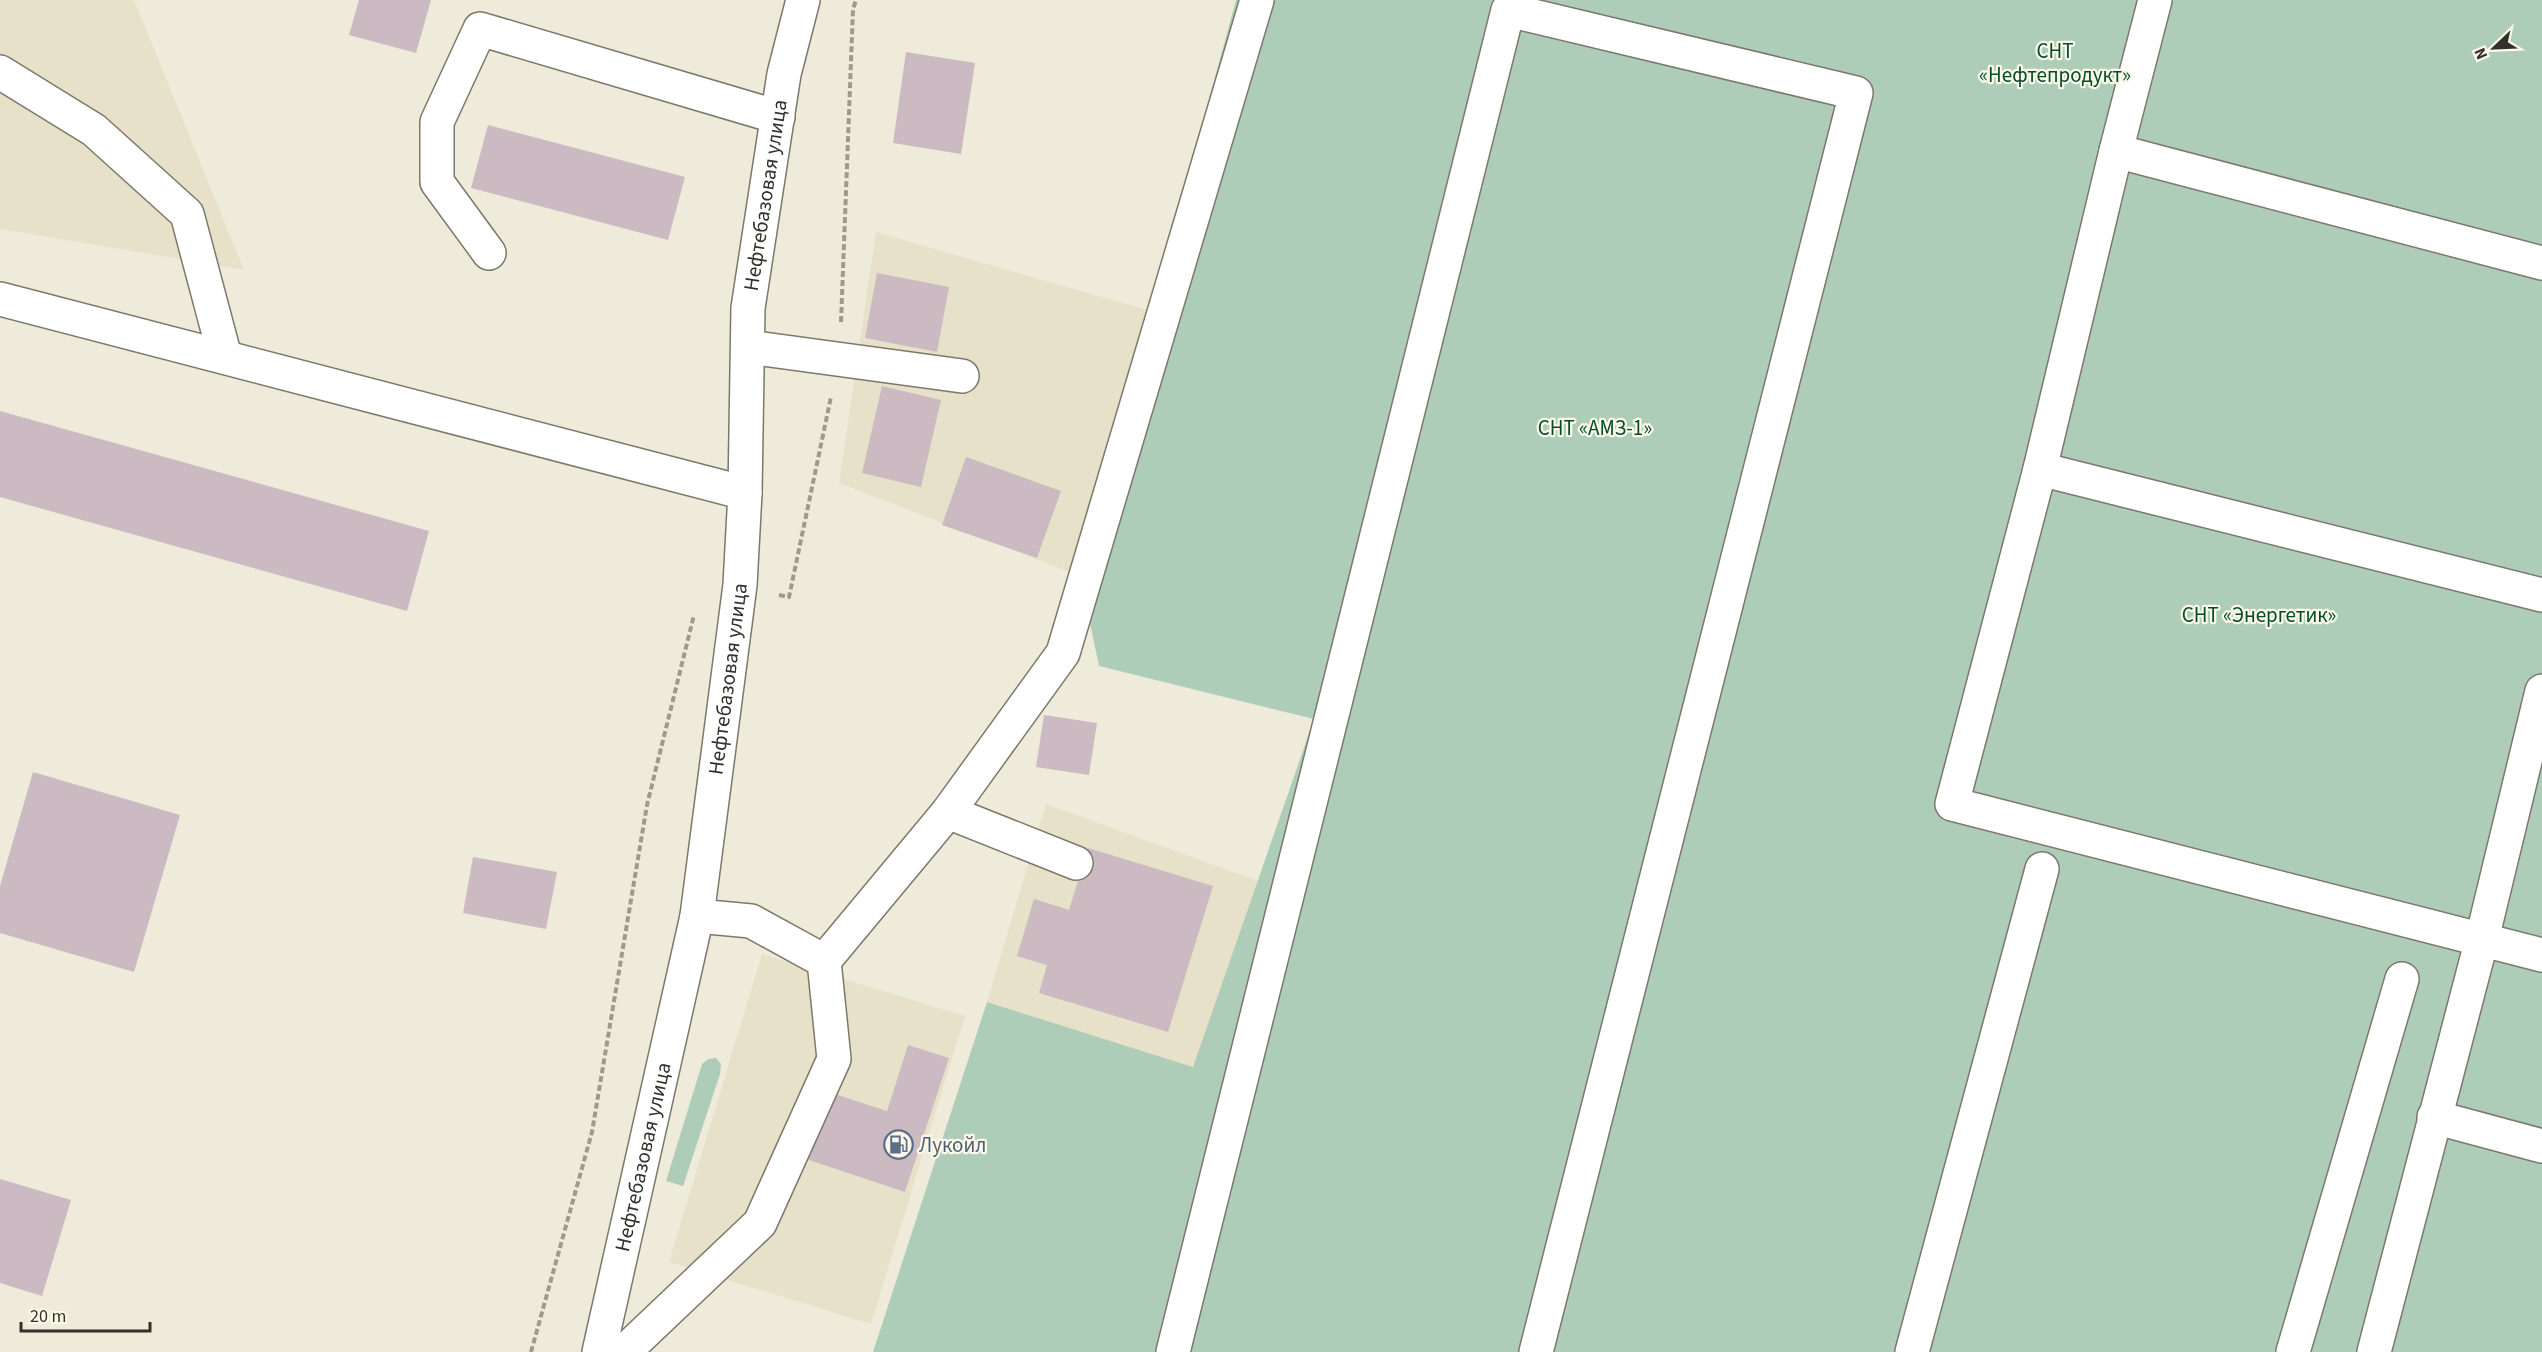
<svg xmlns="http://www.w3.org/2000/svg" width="2542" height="1352" viewBox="0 0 2542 1352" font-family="'Source Sans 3',sans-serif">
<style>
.built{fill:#e7e1ca}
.green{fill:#aecdb8}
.building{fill:#cbbac1}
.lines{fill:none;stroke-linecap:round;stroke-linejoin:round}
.minor-casing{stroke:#7c786a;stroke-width:36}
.path{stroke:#9d9a8e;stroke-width:4;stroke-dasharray:6 3;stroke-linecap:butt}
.minor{stroke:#fff;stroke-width:33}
.labels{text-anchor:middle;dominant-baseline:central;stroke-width:4.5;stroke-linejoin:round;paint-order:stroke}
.park-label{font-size:21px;fill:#014b29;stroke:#fcf8e8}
.street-label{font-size:21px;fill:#31302a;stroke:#fcf8e8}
.service-label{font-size:21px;fill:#4e5e75;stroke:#fcf8e8;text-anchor:start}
</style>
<rect width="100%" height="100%" fill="#efebdb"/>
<g class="built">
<polygon points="0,0 134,0 244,270 0,229"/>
<polygon points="876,232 1151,311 1080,576 839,483"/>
<polygon points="1046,804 1258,881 1193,1067 987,1002"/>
<polygon points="762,954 965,1016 871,1324 669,1262"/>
</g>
<g class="green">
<polygon points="1236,0 2542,0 2542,1352 873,1352 987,1002 1193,1067 1314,719 1099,666 1080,576"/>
<polygon points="716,1058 721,1064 720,1074 683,1186 666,1181 702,1064 708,1059"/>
</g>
<g class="building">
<polygon points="359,0 431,0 416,53 349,35"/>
<polygon points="906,52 975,63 961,154 893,143"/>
<polygon points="488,125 685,177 668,240 471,188"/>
<polygon points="877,273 949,287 937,352 865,338"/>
<polygon points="882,386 941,400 921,487 862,473"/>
<polygon points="0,411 429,531 407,611 0,497"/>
<polygon points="966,457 1061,491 1037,558 942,525"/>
<polygon points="1044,715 1097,723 1089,775 1036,767"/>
<polygon points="33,772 180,815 134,972 0,933 0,886"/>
<polygon points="1088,848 1213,886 1168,1032 1039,993 1047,965 1017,956 1034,899 1069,910"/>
<polygon points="473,857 557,872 546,929 463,913"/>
<polygon points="908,1045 949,1058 905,1192 782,1151 804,1084 887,1111"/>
<polygon points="0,1179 71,1200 42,1296 0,1283"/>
</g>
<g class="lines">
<defs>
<g id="minor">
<polyline points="2155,0 2116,151 2040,469 1952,804 2542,955"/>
<polyline points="0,72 94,130 187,214 225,357"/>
<polyline points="2116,151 2542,263"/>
<polyline points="489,253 437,182 437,122 480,29 778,117"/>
<polyline points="0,299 745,493"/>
<polyline points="748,347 962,376"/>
<polyline points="2040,469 2542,595"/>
<polyline points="948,812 1076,863"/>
<polyline points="824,961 948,812 1063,653 1257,0"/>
<polyline points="2434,1117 2542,1146"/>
<path id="s1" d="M 599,1352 L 697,916 L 740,585 L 745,493 L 748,308 L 784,74 L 803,0"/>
<polyline points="624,1352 760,1223 834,1059 824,961 751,921 697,916"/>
<polyline points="1173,1352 1508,10 1856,93 1536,1352"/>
<polyline points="1912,1352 2042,869"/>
<polyline points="2293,1352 2402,979"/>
<polyline points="2374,1352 2482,939 2542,691"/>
</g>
</defs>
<use href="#minor" class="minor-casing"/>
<g class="path">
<polyline points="841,322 853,9 856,0"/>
<polyline points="779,595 789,597 831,397"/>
<polyline points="531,1352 592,1132 647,805 694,615"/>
</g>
<use href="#minor" class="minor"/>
</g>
<defs>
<symbol id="fuel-ring" viewBox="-11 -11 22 22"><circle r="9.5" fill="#fcf8e8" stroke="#5c6f8a" stroke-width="1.5"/><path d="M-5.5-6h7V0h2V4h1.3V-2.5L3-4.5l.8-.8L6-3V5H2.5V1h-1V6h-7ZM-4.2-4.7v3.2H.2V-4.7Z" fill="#5c6f8a"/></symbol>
</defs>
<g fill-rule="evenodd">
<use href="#fuel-ring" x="882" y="1128" width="33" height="33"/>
</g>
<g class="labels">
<g class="park-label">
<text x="2055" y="51">СНТ<tspan x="2055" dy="24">«Нефтепродукт»</tspan></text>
<text x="1595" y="428">СНТ «АМЗ-1»</text>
<text x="2259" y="615">СНТ «Энергетик»</text>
</g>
<g class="street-label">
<text stroke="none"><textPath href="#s1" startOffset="1172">Нефтебазовая улица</textPath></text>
<text stroke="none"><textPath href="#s1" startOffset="686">Нефтебазовая улица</textPath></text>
<text stroke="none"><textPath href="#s1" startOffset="200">Нефтебазовая улица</textPath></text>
</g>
<g class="service-label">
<text x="919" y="1145">Лукойл</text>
</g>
</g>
<g transform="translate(2494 48) rotate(247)" stroke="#fcf8e8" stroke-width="4.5" paint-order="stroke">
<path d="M0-4.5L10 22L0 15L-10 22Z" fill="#31302a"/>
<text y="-9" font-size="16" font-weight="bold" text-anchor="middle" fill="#31302a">N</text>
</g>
<path d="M21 1322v9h129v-9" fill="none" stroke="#31302a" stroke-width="3"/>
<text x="30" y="1322" font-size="18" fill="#31302a" stroke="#fcf8e8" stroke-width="4.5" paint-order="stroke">20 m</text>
</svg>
